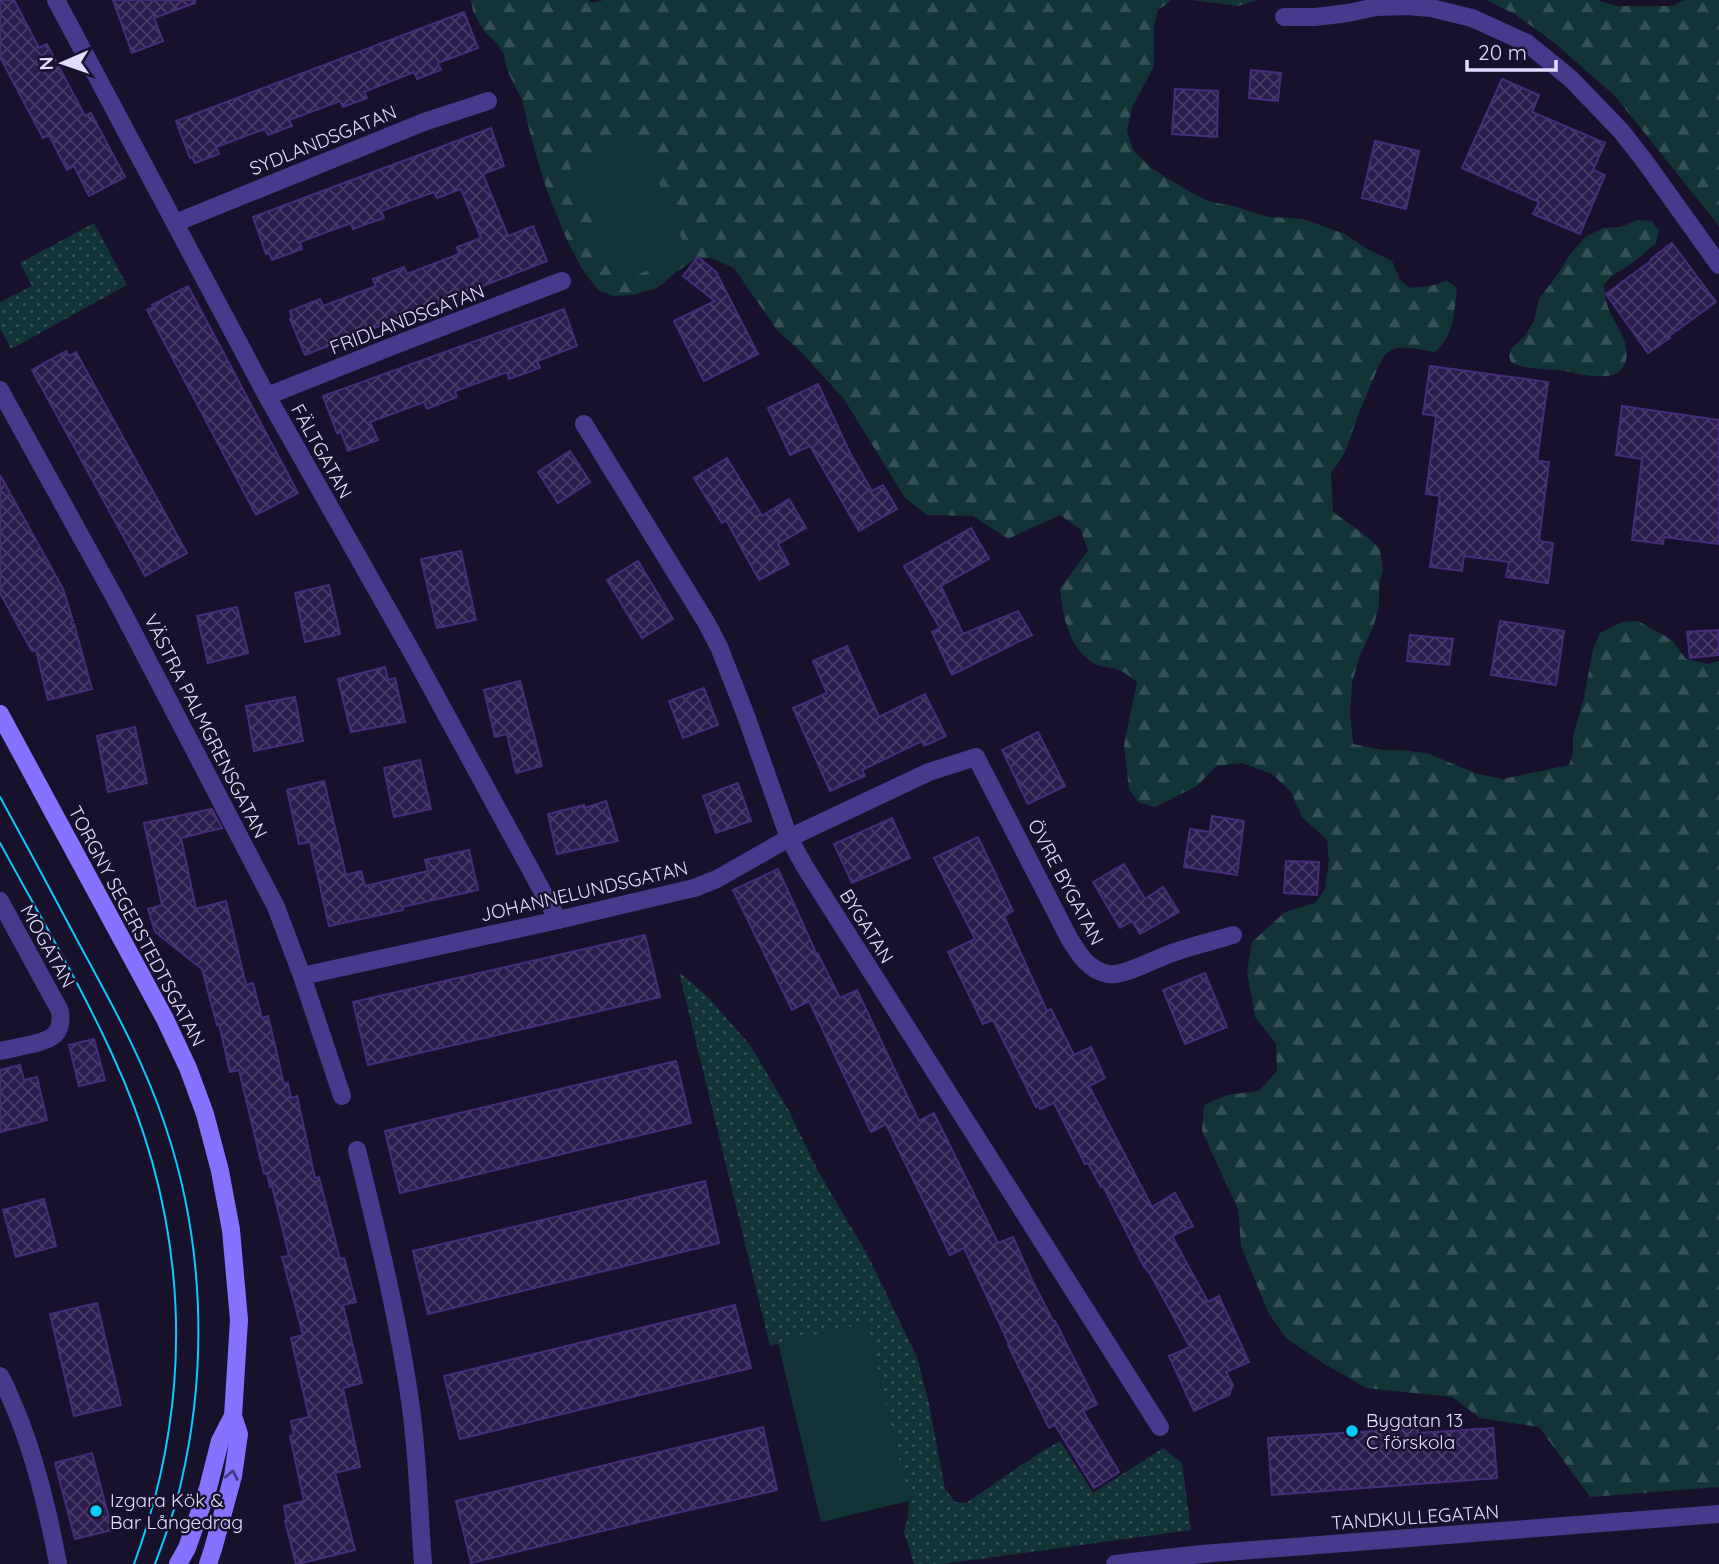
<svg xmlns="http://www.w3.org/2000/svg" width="1719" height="1564" viewBox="0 0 1719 1564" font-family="Quicksand,sans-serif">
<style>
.grass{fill:url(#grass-dots)}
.forest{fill:url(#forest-firs)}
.garden{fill:#133437}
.building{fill:url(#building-cross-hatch);stroke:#452d7b;stroke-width:2}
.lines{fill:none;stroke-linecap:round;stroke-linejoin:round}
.street{stroke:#463a8d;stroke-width:18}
.secondary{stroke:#8573ff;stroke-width:18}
.tram{stroke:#08ccff;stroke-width:2}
.oneway{stroke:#443880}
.poi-dot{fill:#08ccff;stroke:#18112c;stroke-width:2.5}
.labels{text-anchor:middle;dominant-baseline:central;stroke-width:5;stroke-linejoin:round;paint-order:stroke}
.street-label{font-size:19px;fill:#e4dcff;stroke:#18112c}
.poi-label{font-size:19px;fill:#e4dcff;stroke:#18112c;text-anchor:start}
</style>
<defs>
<pattern id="grass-dots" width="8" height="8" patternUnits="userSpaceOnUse" patternTransform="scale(1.75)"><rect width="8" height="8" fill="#133437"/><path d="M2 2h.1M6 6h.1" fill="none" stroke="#355155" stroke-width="1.8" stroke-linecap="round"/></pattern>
<pattern id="forest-firs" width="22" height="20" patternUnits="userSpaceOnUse" patternTransform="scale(1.75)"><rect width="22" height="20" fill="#133437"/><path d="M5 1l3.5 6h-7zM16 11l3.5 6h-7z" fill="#355155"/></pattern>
<pattern id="building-cross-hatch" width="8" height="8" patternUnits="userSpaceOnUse" patternTransform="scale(1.75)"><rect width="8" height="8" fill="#2b1c4e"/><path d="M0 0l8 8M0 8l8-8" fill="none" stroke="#4a3c69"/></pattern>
</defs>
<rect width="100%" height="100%" fill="#18112c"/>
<g class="grass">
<polygon points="94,223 127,285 11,349 0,328 0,302 32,286 20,263"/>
<polygon points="679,972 707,996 750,1045 788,1109 818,1171 867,1254 917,1357 929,1404 945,1489 955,1502 966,1503 1038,1454 1060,1441 1093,1493 1163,1448 1182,1463 1191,1530 943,1564 914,1564 904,1532 908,1517 909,1501 867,1323 770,1346"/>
</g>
<g class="forest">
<path d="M 471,0 L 589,0 L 592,3 L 604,0 L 1172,0 L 1158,10 L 1154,25 L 1154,66 L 1132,108 L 1127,131 L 1133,150 L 1151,168 L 1192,193 L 1211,202 L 1234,206 L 1268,217 L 1303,219 L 1345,234 L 1367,249 L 1392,261 L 1400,280 L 1410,288 L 1430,286 L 1447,281 L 1457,288 C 1454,313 1455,334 1435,352 C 1421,350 1399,343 1387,353 C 1381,359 1377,370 1374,377 C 1369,389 1364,401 1359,413 C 1350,435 1349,453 1331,472 L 1333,512 L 1366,536 L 1380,549 L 1383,571 L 1379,585 L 1379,607 L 1373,627 L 1359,658 L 1352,683 L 1350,712 L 1353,744 L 1383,750 L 1404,750 L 1429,754 L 1478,774 L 1503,779 L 1569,765 L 1573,753 L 1573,736 L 1584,698 L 1593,649 L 1600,633 L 1622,622 L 1638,621 L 1672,640 L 1686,659 L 1708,664 L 1719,661 L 1719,1487 L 1590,1497 L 1539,1427 L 1480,1418 L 1452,1397 L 1366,1388 L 1323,1363 L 1286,1338 L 1268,1312 L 1241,1246 L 1238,1209 L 1202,1131 L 1204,1105 L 1227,1095 L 1259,1091 L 1277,1071 L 1276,1044 L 1255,1017 L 1247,971 L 1252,942 L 1285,912 L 1315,903 L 1325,889 L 1329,860 L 1327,840 L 1302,817 L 1291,792 L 1272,774 L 1242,763 L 1216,766 L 1197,786 L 1155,807 L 1138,802 L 1129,789 L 1124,745 L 1137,682 C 1131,678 1125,672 1119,670 C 1112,667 1104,668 1097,665 C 1069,650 1063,618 1060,589 L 1088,550 L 1080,529 L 1060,515 L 1008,539 L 973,516 L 927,515 L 905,498 L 844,399 L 800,351 L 777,330 L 734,268 L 711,258 L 695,259 L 675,273 L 657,288 L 632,295 L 613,296 L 598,290 L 582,269 L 567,240 L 547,191 L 532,141 L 522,100 L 507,70 L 504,54 L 496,42 L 483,30 L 473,11 Z"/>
<polygon points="1192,0 1257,0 1238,6"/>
<polygon points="1486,0 1597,0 1616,6 1672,6 1684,0 1719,0 1719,226 1615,96 1551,40 1513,13"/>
<path d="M 1638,220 L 1652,221 L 1659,231 L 1656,243 L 1635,261 L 1610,277 L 1604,285 C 1605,292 1605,300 1608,307 C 1612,320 1624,333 1626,347 C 1632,385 1593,377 1570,372 C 1552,368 1526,371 1511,362 L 1509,357 L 1511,349 L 1525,336 L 1534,321 L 1539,299 L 1558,274 L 1569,256 L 1585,237 L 1603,228 L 1620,227 Z"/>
</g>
<g class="garden">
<polygon points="639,135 688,254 617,283 569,164"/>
<polygon points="867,1323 909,1501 821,1522 778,1343"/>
</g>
<g class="building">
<polygon points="0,0 14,0 39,48 47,44 85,116 91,113 125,177 89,196 74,166 67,170 49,135 43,138 0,57"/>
<polygon points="113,0 195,0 195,3 154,18 163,41 132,53"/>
<polygon points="464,12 478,48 438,63 441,70 417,79 414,72 364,92 367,98 343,107 340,101 289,120 292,126 268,135 265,129 216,147 219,154 195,163 192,157 190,158 176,121"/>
<polygon points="1251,70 1281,73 1278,101 1249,98"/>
<polygon points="1502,79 1539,95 1532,112 1605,143 1593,170 1605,175 1580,234 1533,214 1539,202 1462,168"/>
<polygon points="1175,89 1218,91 1217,137 1172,134"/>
<polygon points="491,128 504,166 483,174 508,236 533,226 547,261 305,355 290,319 292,318 290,311 320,299 323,306 376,286 373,279 404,267 407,274 459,254 457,247 481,238 461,189 437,198 434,192 381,211 384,218 353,229 351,223 300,242 302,249 272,260 269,253 266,254 253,217"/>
<polygon points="1375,141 1419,151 1406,209 1362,198"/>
<polygon points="1672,243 1716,302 1669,336 1670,338 1648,353 1606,294 1652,260 1651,259"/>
<polygon points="698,257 716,272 758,354 704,381 674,321 715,301 683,276"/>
<polygon points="188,286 298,493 256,515 147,310 154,307 152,305"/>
<polygon points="564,309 577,346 537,361 540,368 509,379 507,372 455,391 457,397 427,409 424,402 370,422 378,440 348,451 341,432 337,433 323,396"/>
<polygon points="66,351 69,356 76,352 187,553 145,576 32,370"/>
<polygon points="1430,366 1548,382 1537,461 1549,462 1539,541 1553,543 1548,583 1506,577 1509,562 1464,556 1462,571 1430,567 1440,496 1426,494 1436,416 1423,414"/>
<polygon points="818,384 850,453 872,491 883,485 897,509 859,531 810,446 790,455 768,408"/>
<polygon points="1622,406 1719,420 1719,544 1664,537 1663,544 1632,540 1642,459 1616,455"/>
<polygon points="570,451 590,482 558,503 538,472"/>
<polygon points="727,458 762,516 789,499 806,528 778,544 789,564 759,580 726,520 722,523 694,478"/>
<polygon points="0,475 63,589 73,621 71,622 71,624 74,624 92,689 48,700 36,650 32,651 0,593"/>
<polygon points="971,528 989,559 941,586 963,634 1018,611 1032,635 952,675 932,632 940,628 904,566"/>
<polygon points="461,551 476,620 437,628 421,559"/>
<polygon points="638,561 673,619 642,638 607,580"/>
<polygon points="329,585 340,634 305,642 295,593"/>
<polygon points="237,607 248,653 208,663 197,616"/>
<polygon points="1500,621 1564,631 1556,685 1491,675"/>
<polygon points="1718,630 1719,655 1690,658 1687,632"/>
<polygon points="1410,635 1453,639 1449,665 1407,661"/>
<polygon points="847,646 879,717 925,694 946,736 924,746 922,741 862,770 865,776 830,791 793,708 827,693 813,661"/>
<polygon points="385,667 388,680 395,678 405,722 351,732 338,679"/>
<polygon points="520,681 542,766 516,773 507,734 495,737 484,690"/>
<polygon points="704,688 718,725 683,738 669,701"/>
<polygon points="295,697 303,741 254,751 246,706"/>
<polygon points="135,727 147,783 108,792 97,736"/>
<polygon points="1038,732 1065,786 1028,804 1002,750"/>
<polygon points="420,760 431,809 394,817 384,768"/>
<polygon points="324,781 346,875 361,871 365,886 428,871 425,860 469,850 478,890 402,907 403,910 329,926 310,842 299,844 287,790"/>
<polygon points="738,783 751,821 716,833 703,796"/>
<polygon points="606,801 618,841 557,854 548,814 584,805 585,808"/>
<polygon points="212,809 222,828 181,838 196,909 226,901 246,985 253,983 262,1018 268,1016 284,1084 288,1083 291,1098 297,1096 315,1178 319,1177 340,1259 344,1258 356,1302 343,1305 362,1383 343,1388 360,1467 335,1473 355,1550 298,1564 296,1564 285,1521 287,1521 284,1506 304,1501 290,1436 294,1435 291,1421 309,1417 291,1338 303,1335 282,1257 289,1256 272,1186 270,1187 267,1173 264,1174 239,1070 230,1072 219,1024 217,1025 202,969 155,932 148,909 162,905 144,823"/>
<polygon points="1212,816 1244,821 1237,875 1184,867 1190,829 1210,832"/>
<polygon points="892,818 910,858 852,883 834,844"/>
<polygon points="978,837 1013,911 1004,916 1047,1011 1051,1009 1074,1055 1091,1047 1105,1078 1089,1086 1152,1207 1175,1193 1193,1226 1172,1236 1208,1302 1219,1296 1249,1362 1226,1372 1233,1385 1229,1395 1194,1411 1169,1356 1190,1347 1149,1272 1148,1272 1145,1266 1144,1267 1103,1186 1101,1187 1088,1163 1085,1164 1054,1103 1040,1109 1038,1105 1036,1107 993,1020 983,1024 948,952 975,939 934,858"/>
<polygon points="1286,861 1319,862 1317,895 1284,893"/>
<polygon points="1124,864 1145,899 1163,887 1179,912 1140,934 1132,921 1120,928 1093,882"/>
<polygon points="778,869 817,955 818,954 840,998 857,990 919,1121 934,1113 998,1243 1013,1237 1032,1280 1053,1321 1055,1321 1097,1404 1083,1411 1119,1472 1094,1488 1055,1425 1049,1428 1008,1345 1009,1344 964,1248 950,1255 886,1124 871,1132 809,1001 792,1010 733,890"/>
<polygon points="645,935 660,997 368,1065 353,1002"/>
<polygon points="1205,973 1227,1027 1185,1044 1163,990"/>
<polygon points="94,1039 105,1080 79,1086 69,1045"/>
<polygon points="676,1061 691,1123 400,1193 385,1131"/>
<polygon points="20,1065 24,1080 37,1077 47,1120 0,1132 0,1070"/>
<polygon points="705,1181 719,1243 428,1314 413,1251"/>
<polygon points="44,1199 56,1246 16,1257 3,1210"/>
<polygon points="97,1303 121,1405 74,1416 50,1314"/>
<polygon points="735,1305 751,1368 460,1439 444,1376"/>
<polygon points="763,1427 777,1490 672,1514 471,1563 456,1501"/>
<polygon points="1418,1428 1418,1433 1493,1428 1497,1478 1272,1495 1268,1438"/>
<polygon points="92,1453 112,1530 75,1539 55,1463"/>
</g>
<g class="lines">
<g class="street">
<polyline points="56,0 267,396 413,654 558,920"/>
<polyline points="1284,17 1315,17 1348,13 1376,7 1408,6 1431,8 1472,18 1527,43 1571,79 1622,132 1646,163 1719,265"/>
<polyline points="175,223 424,122 488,101"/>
<polyline points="0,390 121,609 276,907 302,976 342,1096"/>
<polyline points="267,396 403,342 562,281"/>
<polyline points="584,424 706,622 719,647 745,713 789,838 805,867 1160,1427"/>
<path d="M 0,901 L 60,1011 C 63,1034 53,1039 33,1044 C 22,1046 11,1049 0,1051"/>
<path d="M 302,976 L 558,920 L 694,888 L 717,879 L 789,838 L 929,772 L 976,757 L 1069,938 C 1079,954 1088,970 1108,974 C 1124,977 1158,957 1175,952 C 1194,945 1214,941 1233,935"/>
<path d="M 357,1150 C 378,1236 399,1321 411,1408 C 418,1460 419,1512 423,1564"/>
<path d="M 0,1376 C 6,1385 9,1396 14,1406 C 35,1456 48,1510 58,1564"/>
<polyline points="1115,1564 1201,1554 1719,1514"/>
</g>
<g class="secondary">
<polyline points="0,714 165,1019 188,1068 205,1114 220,1171 231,1230 239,1320 233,1416 220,1441 208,1488 187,1548 178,1564"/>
<polyline points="208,1564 213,1549 233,1476 239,1434 233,1416"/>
</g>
<g class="tram">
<path d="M 0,797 C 28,848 56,900 83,951 C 114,1008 146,1066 166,1128 C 204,1242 208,1367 181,1483 C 175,1511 165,1537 155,1564"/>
<path d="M 0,843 C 38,913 79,982 112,1054 C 189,1219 197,1393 134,1564"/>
</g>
</g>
<defs><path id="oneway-chevron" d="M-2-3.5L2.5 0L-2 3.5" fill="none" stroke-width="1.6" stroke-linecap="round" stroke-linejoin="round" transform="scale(1.75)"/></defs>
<use class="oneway" href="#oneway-chevron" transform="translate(232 1475) rotate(-79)"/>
<g class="poi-dot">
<circle cx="1352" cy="1431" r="7"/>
<circle cx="96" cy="1511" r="7"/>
</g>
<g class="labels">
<g class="street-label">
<text transform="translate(323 140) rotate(-22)">SYDLANDSGATAN</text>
<text transform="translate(407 319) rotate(-21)">FRIDLANDSGATAN</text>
<text transform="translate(322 451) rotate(61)">FÄLTGATAN</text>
<text transform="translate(206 726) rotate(63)">VÄSTRA PALMGRENSGATAN</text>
<text transform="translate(1066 882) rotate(62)">ÖVRE BYGATAN</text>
<text transform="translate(584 891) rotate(-13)">JOHANNELUNDSGATAN</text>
<text transform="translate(137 926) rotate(62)">TORGNY SEGERSTEDTSGATAN</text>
<text transform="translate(867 926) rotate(58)">BYGATAN</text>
<text transform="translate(48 946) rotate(61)">MOGATAN</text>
<text transform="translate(1415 1517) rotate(-4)">TANDKULLEGATAN</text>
</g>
<g class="poi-label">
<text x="1366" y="1420">Bygatan 13<tspan x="1366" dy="22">C förskola</tspan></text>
<text x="110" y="1500">Izgara Kök &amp;<tspan x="110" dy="22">Bar Långedrag</tspan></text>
</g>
</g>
<g transform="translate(63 63) rotate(268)" stroke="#18112c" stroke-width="5" paint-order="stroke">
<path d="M0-5L12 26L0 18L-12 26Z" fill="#e4dcff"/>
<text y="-10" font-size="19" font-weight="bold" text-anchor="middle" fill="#e4dcff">N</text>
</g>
<path d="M1467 60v10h89v-10" fill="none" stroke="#e4dcff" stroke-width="3.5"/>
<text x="1478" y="60" font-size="21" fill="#e4dcff" stroke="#18112c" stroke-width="5" paint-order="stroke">20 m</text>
</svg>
